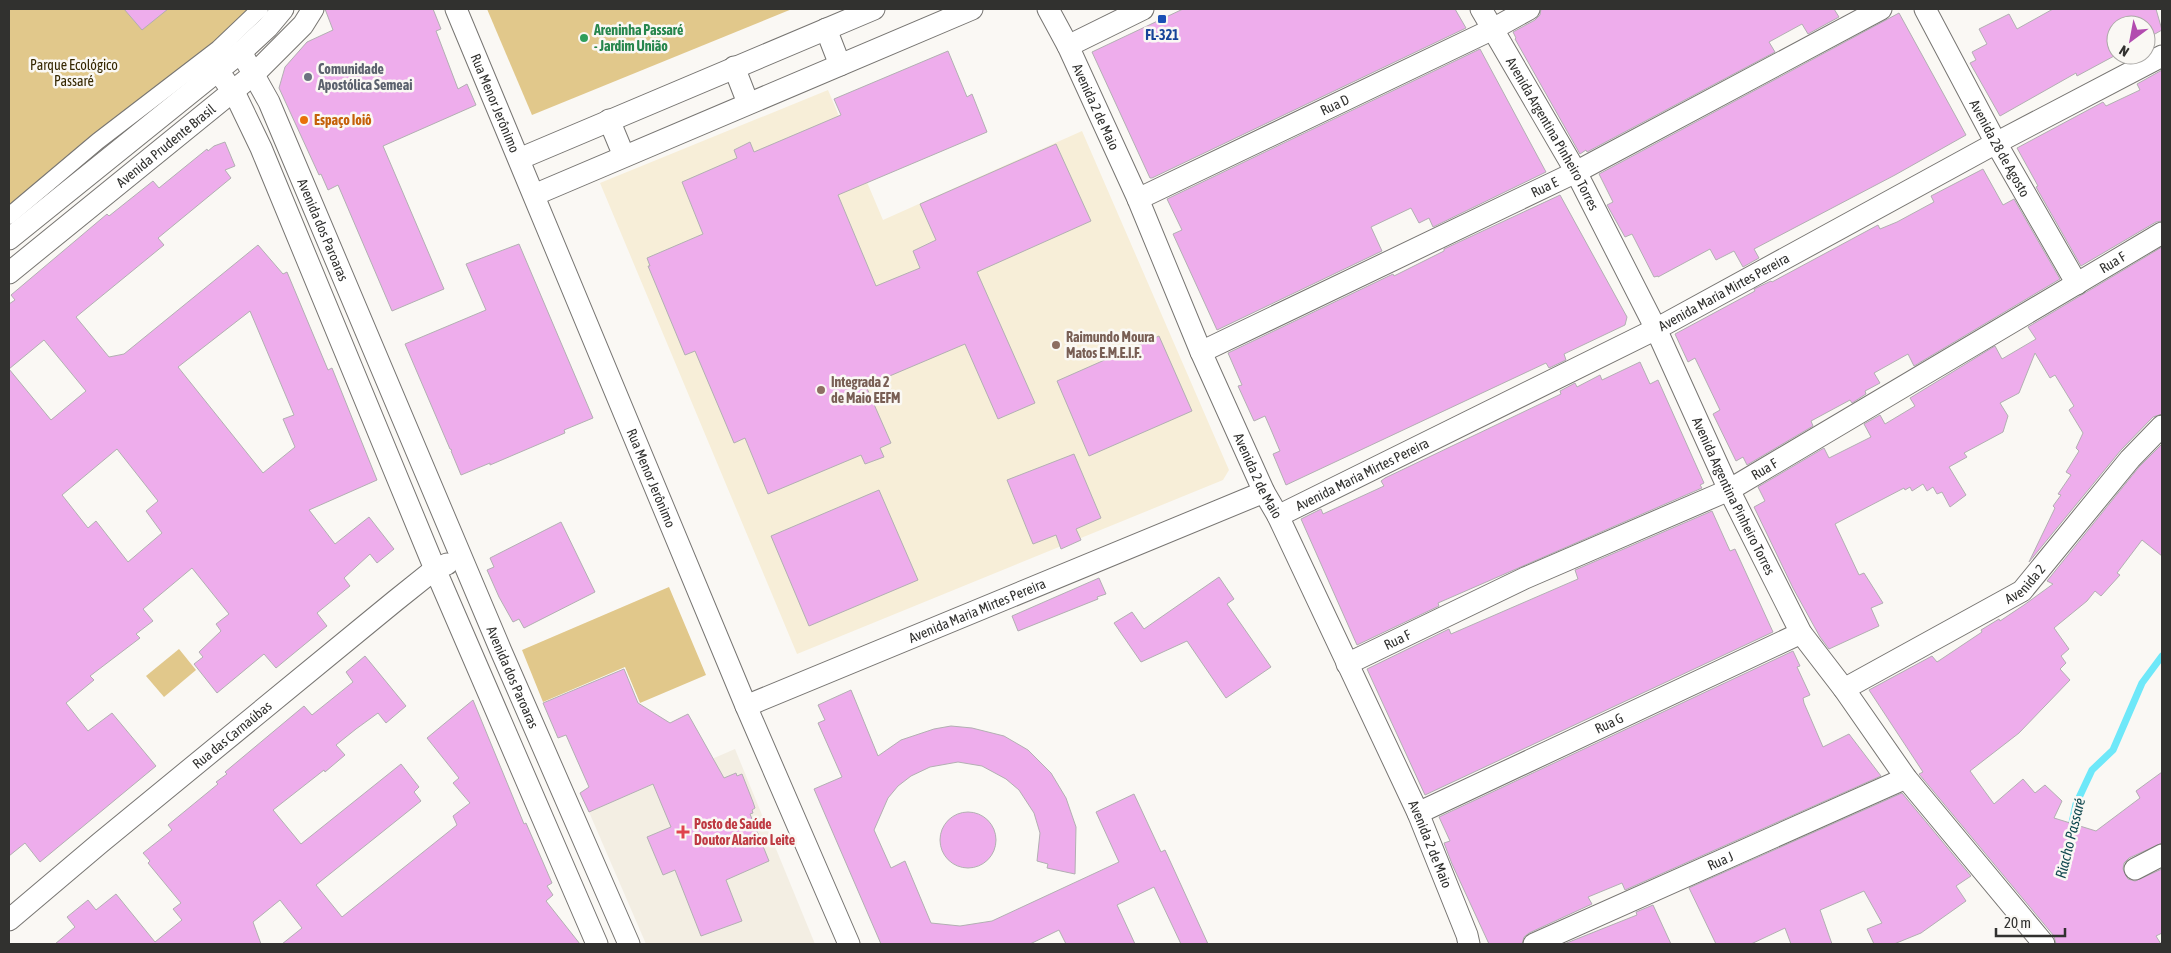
<svg xmlns="http://www.w3.org/2000/svg" width="2171" height="953" viewBox="0 0 2171 953" font-family="'Asap Condensed',sans-serif">
<style>
.built{fill:#f3eee3}
.education{fill:#f7eed8}
.green{fill:#e1c88b}
.lines{fill:none;stroke-linecap:round;stroke-linejoin:round}
.stream{stroke:#6ee8f9;stroke-width:7}
.building{fill:#eeadec;stroke:#b2afb2;fill-rule:evenodd}
.pedestrian-casing{stroke:#777572;stroke-width:18}
.minor-casing{stroke:#777572;stroke-width:23}
.pedestrian{stroke:#fff;stroke-width:16}
.minor{stroke:#fff;stroke-width:21}
.transit-dot{fill:#1a4fb4;stroke:#faf8f4;stroke-width:2}
.leisure-dot{fill:#2e9e5b;stroke:#faf8f4;stroke-width:2}
.worship-dot{fill:#6b7280;stroke:#faf8f4;stroke-width:2}
.food-dot{fill:#e8710a;stroke:#faf8f4;stroke-width:2}
.education-dot{fill:#8d6e63;stroke:#faf8f4;stroke-width:2}
.health-dot{fill:#e0444e;stroke:#faf8f4;stroke-width:2}
.labels{text-anchor:middle;dominant-baseline:central;stroke-width:5;stroke-linejoin:round;paint-order:stroke}
.leisure-label{font-size:14px;font-weight:bold;fill:#27864d;stroke:#faf8f4;text-anchor:start}
.transit-label{font-size:14px;font-weight:bold;fill:#164399;stroke:#faf8f4}
.park-label{font-size:14px;fill:#352701;stroke:#faf8f4}
.worship-label{font-size:14px;font-weight:bold;fill:#5b616d;stroke:#faf8f4;text-anchor:start}
.street-label{font-size:14px;fill:#31312f;stroke:#faf8f4}
.food-label{font-size:14px;font-weight:bold;fill:#c56008;stroke:#faf8f4;text-anchor:start}
.education-label{font-size:14px;font-weight:bold;fill:#785e54;stroke:#faf8f4;text-anchor:start}
.health-label{font-size:14px;font-weight:bold;fill:#be3a42;stroke:#faf8f4;text-anchor:start}
.water-label{font-size:15px;font-style:italic;fill:#10484f;stroke:#faf8f4}
</style>
<rect width="100%" height="100%" fill="#faf8f4"/>
<polygon class="built" points="735,749 815,944 646,944 589,812"/>
<polygon class="education" points="828,90 883,220 1082,131 1229,470 1223,480 797,654 600,183"/>
<g class="green">
<polygon points="9,9 248,9 227,32 9,209"/>
<polygon points="487,9 792,9 532,115"/>
<polygon points="669,587 706,675 640,703 625,667 543,702 522,650"/>
<polygon points="179,649 196,670 164,697 146,676"/>
</g>
<g class="lines">
<polyline class="stream" points="2070,832 2076,804 2092,770 2113,750 2142,683 2162,656"/>
</g>
<g class="building">
<polygon points="124,9 168,9 142,30"/>
<polygon points="325,9 433,9 441,29 436,31 458,89 467,84 476,105 383,146 444,289 392,311 338,185 328,190 321,174 319,175 279,88 285,67 307,42 333,30"/>
<polygon points="1183,9 1455,9 1466,28 1152,178 1150,178 1092,52"/>
<polygon points="1541,9 1834,9 1839,17 1808,34 1802,24 1769,42 1775,52 1587,152 1586,150 1580,154 1515,39 1516,38 1513,32 1535,20 1540,15"/>
<polygon points="2053,9 2156,9 2162,30 2146,39 2146,25 2116,25 2116,55 2077,76 2076,73 2000,116 1970,63 1976,60 1972,52 1987,44 1979,29 2009,14 2017,29"/>
<polygon points="1899,13 1966,135 1895,175 1754,249 1759,258 1743,267 1734,251 1716,260 1710,249 1658,277 1658,276 1654,277 1632,234 1625,237 1607,205 1613,202 1599,174"/>
<polygon points="1480,49 1546,172 1433,227 1429,218 1419,223 1411,208 1371,227 1382,251 1217,330 1173,234 1182,230 1167,199"/>
<polygon points="948,51 967,97 972,94 987,132 838,195 876,286 920,268 913,251 936,240 920,204 1056,144 1091,221 977,272 1035,403 998,419 965,344 866,386 891,443 880,448 884,457 865,464 861,455 768,494 745,438 734,443 695,351 685,355 648,266 650,266 647,258 703,234 682,182 737,158 734,150 750,142 754,152 841,115 834,99"/>
<polygon points="2162,70 2162,221 2156,222 2081,266 2036,187 2038,186 2017,148 2103,102 2106,106 2140,90 2137,84"/>
<path d="M 225,142 L 235,166 L 225,170 L 231,178 L 158,238 L 164,245 L 76,317 L 109,357 L 124,354 L 258,245 L 283,274 L 287,272 L 328,370 L 332,368 L 377,480 L 309,510 L 335,544 L 369,517 L 394,549 L 377,563 L 370,554 L 344,578 L 350,586 L 317,613 L 327,626 L 276,668 L 264,654 L 217,693 L 194,664 L 203,657 L 199,652 L 221,631 L 216,624 L 229,614 L 192,568 L 143,609 L 153,621 L 136,634 L 140,638 L 90,676 L 94,680 L 66,703 L 88,731 L 112,713 L 156,766 L 40,862 L 25,843 L 9,856 L 9,304 L 15,300 L 11,295 L 107,214 L 109,216 L 153,181 L 159,188 L 207,149 L 208,151 L 214,146 ZM 250,311 L 294,415 L 283,419 L 295,447 L 263,473 L 178,367 ZM 44,340 L 86,391 L 51,420 L 9,369 ZM 117,449 L 158,501 L 146,511 L 162,533 L 128,562 L 96,521 L 88,528 L 62,495 Z"/>
<polygon points="1983,169 2003,205 2014,199 2060,279 1914,366 1908,354 1874,373 1880,383 1865,391 1866,394 1852,403 1850,400 1811,421 1813,426 1747,465 1743,457 1736,461 1713,414 1720,410 1695,358 1688,362 1675,334 1755,291 1754,289 1771,281 1772,282 1878,225 1880,229 1897,222 1934,202 1931,196"/>
<polygon points="1558,196 1560,195 1627,317 1625,325 1564,354 1566,360 1549,368 1546,363 1286,485 1273,454 1280,451 1272,432 1265,416 1254,421 1238,386 1242,385 1228,353 1393,274 1394,276 1444,251 1444,249"/>
<polygon points="519,244 593,418 564,430 565,433 490,465 490,463 461,475 451,451 452,450 450,449 405,344 486,310 466,264"/>
<polygon points="2162,247 2162,414 2153,417 2121,450 2029,562 2055,508 2053,506 2061,495 2058,494 2071,475 2066,472 2079,451 2076,448 2083,433 2069,410 2074,406 2055,375 2050,378 2035,353 2019,393 2000,403 2008,416 2003,432 1964,453 1967,457 1949,467 1966,495 1950,507 1942,492 1937,494 1933,487 1927,491 1923,484 1912,491 1910,487 1905,490 1904,488 1835,524 1859,575 1864,573 1883,603 1871,608 1879,626 1829,649 1820,637 1793,588 1754,507 1765,501 1758,487 1824,448 1829,458 1871,437 1864,424 1880,415 1885,424 1915,406 1910,398 1995,346 2002,359 2036,339 2028,327"/>
<polygon points="1159,336 1192,411 1089,456 1057,381"/>
<polygon points="1640,362 1650,384 1658,380 1704,483 1700,485 1702,488 1438,603 1439,606 1357,645 1301,519 1321,509 1323,514 1384,486 1381,481 1385,478 1561,394 1560,391 1575,383 1577,387 1600,375 1602,380"/>
<polygon points="2162,444 2162,556 2142,540 2117,573 2120,575 2101,596 2095,591 2087,601 2054,628 2069,649 2061,656 2066,663 2060,669 2070,680 2019,733 1970,771 1994,804 2023,779 2035,793 2045,785 2062,801 2054,818 2096,831 2140,798 2136,791 2162,772 2162,843 2129,858 2124,863 2123,869 2128,879 2135,881 2162,869 2162,933 2156,936 2161,944 2056,944 2054,936 1919,774 1923,772 1869,690 1932,656 1937,662 1982,632 1981,630 1999,619 2000,621 2024,605 2053,584 2047,581 2139,467"/>
<polygon points="1074,454 1101,518 1076,529 1081,540 1061,549 1056,535 1033,544 1007,480"/>
<polygon points="879,490 918,580 809,626 771,536"/>
<polygon points="1712,511 1730,551 1735,549 1773,632 1425,795 1367,669 1449,629 1451,634 1578,579 1575,570"/>
<polygon points="561,522 595,592 524,628 519,619 513,622 499,597 487,570 494,567 490,558"/>
<polygon points="1219,577 1234,599 1227,604 1271,667 1226,698 1187,641 1141,662 1114,623 1132,612 1144,629"/>
<polygon points="1099,578 1106,594 1097,597 1098,599 1018,631 1012,616"/>
<polygon points="1793,651 1800,666 1797,667 1810,695 1803,698 1804,703 1823,747 1849,734 1881,776 1625,890 1622,883 1588,897 1592,904 1529,933 1524,937 1522,944 1489,944 1452,864 1444,843 1450,841 1439,817"/>
<polygon points="365,656 406,706 386,723 378,713 356,729 336,745 345,755 325,772 324,770 273,810 301,844 401,764 419,787 414,792 421,801 316,885 342,917 457,825 453,816 470,803 453,783 459,778 427,738 473,700 524,824 526,823 552,883 547,886 553,895 546,901 580,944 282,944 302,928 280,900 253,922 261,944 55,944 75,927 67,917 88,900 96,910 116,894 155,942 182,920 173,909 181,903 148,863 150,861 143,853 172,830 168,825 218,784 216,782 227,774 225,772 304,706 312,715 353,682 346,672"/>
<polygon points="624,669 638,703 670,723 688,714 724,778 736,773 737,776 742,774 753,802 755,808 752,810 753,813 750,814 769,861 726,880 742,921 701,936 675,870 663,875 647,837 671,827 653,784 589,812 580,793 589,787 566,735 558,738 543,703"/>
<polygon points="851,690 878,756 901,740 934,729 951,726 972,728 1004,736 1028,750 1051,773 1066,798 1076,827 1075,874 1047,868 1048,864 1037,861 1040,833 1034,813 1019,790 1006,779 982,766 958,762 930,767 911,776 898,786 888,798 874,830 891,868 905,861 931,923 960,926 992,921 1119,862 1096,812 1134,794 1161,852 1165,850 1208,944 1181,944 1154,887 1117,905 1135,944 1066,944 1059,930 1030,944 881,944 814,789 842,777 818,723 825,720 818,705"/>
<polygon points="1902,793 1971,876 1956,886 1966,901 1921,933 1894,944 1874,944 1867,929 1882,923 1864,891 1820,910 1832,944 1791,944 1785,928 1751,944 1716,944 1689,888"/>
<circle cx="968" cy="840" r="28"/>
<polygon points="1653,905 1671,944 1564,944 1637,915 1636,912"/>
</g>
<g class="lines">
<defs>
<polyline id="pedestrian" points="9,216 98,141 218,49 260,9"/>
<g id="minor">
<path id="s1" d="M 456,9 L 746,706 L 849,944"/>
<path id="s2" d="M 1048,9 L 1068,46 L 1138,199 L 1201,352 L 1264,492 L 1278,516 L 1418,813 L 1467,935 L 1469,944"/>
<path id="s3" d="M 1481,9 L 1576,172 L 1656,329 L 1729,490 L 1801,633 L 1844,689 L 1906,778 L 2044,944"/>
<path id="s4" d="M 1925,9 L 1996,143 L 2077,284"/>
<polyline points="826,29 840,65"/>
<polyline points="1068,46 1143,9"/>
<path id="s5" d="M 241,52 L 269,102 L 501,651 L 629,944"/>
<polyline points="734,67 748,103"/>
<polyline points="218,71 236,96 261,148 435,569 597,944"/>
<polyline points="609,120 624,156"/>
<polyline points="519,159 874,9"/>
<polyline points="534,195 972,9"/>
<path id="s6" d="M 1138,199 L 1493,29 L 1529,9"/>
<polyline points="9,239 241,52 268,27 283,9"/>
<path id="s7" d="M 9,273 L 254,74 L 303,25 L 313,9"/>
<path id="s8" d="M 1201,352 L 1576,172 L 1881,9"/>
<path id="s9" d="M 1278,516 L 1656,329 L 1996,143 L 2162,56"/>
<path id="s10" d="M 1347,664 L 1525,578 L 1729,490 L 2162,233"/>
<path id="s11" d="M 1844,689 L 2022,591 L 2130,459 L 2162,426"/>
<path id="s12" d="M 746,706 L 1264,492"/>
<path id="s13" d="M 1418,813 L 1801,633"/>
<polyline points="2135,869 2162,855"/>
<path id="s14" d="M 9,920 L 100,843 L 395,601 L 435,569 L 447,564"/>
<path id="s15" d="M 1534,944 L 1906,778"/>
</g>
</defs>
<use href="#pedestrian" class="pedestrian-casing"/>
<use href="#minor" class="minor-casing"/>
<use href="#pedestrian" class="pedestrian"/>
<use href="#minor" class="minor"/>
</g>
<rect class="transit-dot" x="1157" y="14" width="10" height="10" rx="2.5"/>
<circle class="leisure-dot" cx="584" cy="38" r="5"/>
<circle class="worship-dot" cx="308" cy="77" r="5"/>
<circle class="food-dot" cx="304" cy="120" r="5"/>
<g class="education-dot">
<circle cx="1056" cy="345" r="5"/>
<circle cx="821" cy="390" r="5"/>
</g>
<path class="health-dot" d="M680.5 824.5h5v5h5v5h-5v5h-5v-5h-5v-5h5z"/>
<g class="labels">
<g class="leisure-label">
<text x="594" y="30">Areninha Passaré<tspan x="594" dy="16">- Jardim União</tspan></text>
</g>
<g class="transit-label">
<text x="1162" y="35">FL-321</text>
</g>
<g class="park-label">
<text x="74" y="65">Parque Ecológico<tspan x="74" dy="16">Passaré</tspan></text>
</g>
<g class="worship-label">
<text x="318" y="69">Comunidade<tspan x="318" dy="16">Apostólica Semeai</tspan></text>
</g>
<g class="street-label">
<text stroke="none"><textPath href="#s1" startOffset="102">Rua Menor Jerônimo</textPath></text>
<text stroke="none"><textPath href="#s6" startOffset="218">Rua D</textPath></text>
<text stroke="none"><textPath href="#s2" startOffset="109">Avenida 2 de Maio</textPath></text>
<text stroke="none"><textPath href="#s3" startOffset="144">Avenida Argentina Pinheiro Torres</textPath></text>
<text stroke="none"><textPath href="#s7" startOffset="202">Avenida Prudente Brasil</textPath></text>
<text stroke="none"><textPath href="#s4" startOffset="158">Avenida 28 de Agosto</textPath></text>
<text stroke="none"><textPath href="#s8" startOffset="381">Rua E</textPath></text>
<text stroke="none"><textPath href="#s5" startOffset="196">Avenida dos Paroaras</textPath></text>
<text stroke="none"><textPath href="#s10" startOffset="866">Rua F</textPath></text>
<text stroke="none"><textPath href="#s9" startOffset="499">Avenida Maria Mirtes Pereira</textPath></text>
<text stroke="none"><textPath href="#s10" startOffset="461">Rua F</textPath></text>
<text stroke="none"><textPath href="#s9" startOffset="94">Avenida Maria Mirtes Pereira</textPath></text>
<text stroke="none"><textPath href="#s1" startOffset="508">Rua Menor Jerônimo</textPath></text>
<text stroke="none"><textPath href="#s2" startOffset="512">Avenida 2 de Maio</textPath></text>
<text stroke="none"><textPath href="#s3" startOffset="549">Avenida Argentina Pinheiro Torres</textPath></text>
<text stroke="none"><textPath href="#s11" startOffset="210">Avenida 2</textPath></text>
<text stroke="none"><textPath href="#s12" startOffset="250">Avenida Maria Mirtes Pereira</textPath></text>
<text stroke="none"><textPath href="#s10" startOffset="56">Rua F</textPath></text>
<text stroke="none"><textPath href="#s5" startOffset="682">Avenida dos Paroaras</textPath></text>
<text stroke="none"><textPath href="#s13" startOffset="211">Rua G</textPath></text>
<text stroke="none"><textPath href="#s14" startOffset="290">Rua das Carnaúbas</textPath></text>
<text stroke="none"><textPath href="#s2" startOffset="919">Avenida 2 de Maio</textPath></text>
<text stroke="none"><textPath href="#s15" startOffset="204">Rua J</textPath></text>
</g>
<g class="food-label">
<text x="314" y="120">Espaço Ioiô</text>
</g>
<g class="education-label">
<text x="1066" y="337">Raimundo Moura<tspan x="1066" dy="16">Matos E.M.E.I.F.</tspan></text>
<text x="831" y="382">Integrada 2<tspan x="831" dy="16">de Maio EEFM</tspan></text>
</g>
<g class="health-label">
<text x="694" y="824">Posto de Saúde<tspan x="694" dy="16">Doutor Alarico Leite</tspan></text>
</g>
<g class="water-label">
<text transform="translate(2070 838) rotate(-76)">Riacho Passaré</text>
</g>
</g>
<rect width="2171" height="953" fill="none" stroke="#31312f" stroke-width="20"/>
<g transform="translate(2131 40) rotate(212)"><circle r="24" fill="#faf8f4" stroke="#aaa8a5"/>
<path d="M0-4L9 19L0 12L-9 19Z" fill="#b24baf"/>
<text y="-8" font-size="14" font-weight="bold" text-anchor="middle" fill="#31312f">N</text>
</g>
<path d="M1996 928v8h69v-8" fill="none" stroke="#31312f" stroke-width="2.5"/>
<text x="2004" y="928" font-size="15" fill="#31312f" stroke="#faf8f4" stroke-width="4" paint-order="stroke">20 m</text>
</svg>
